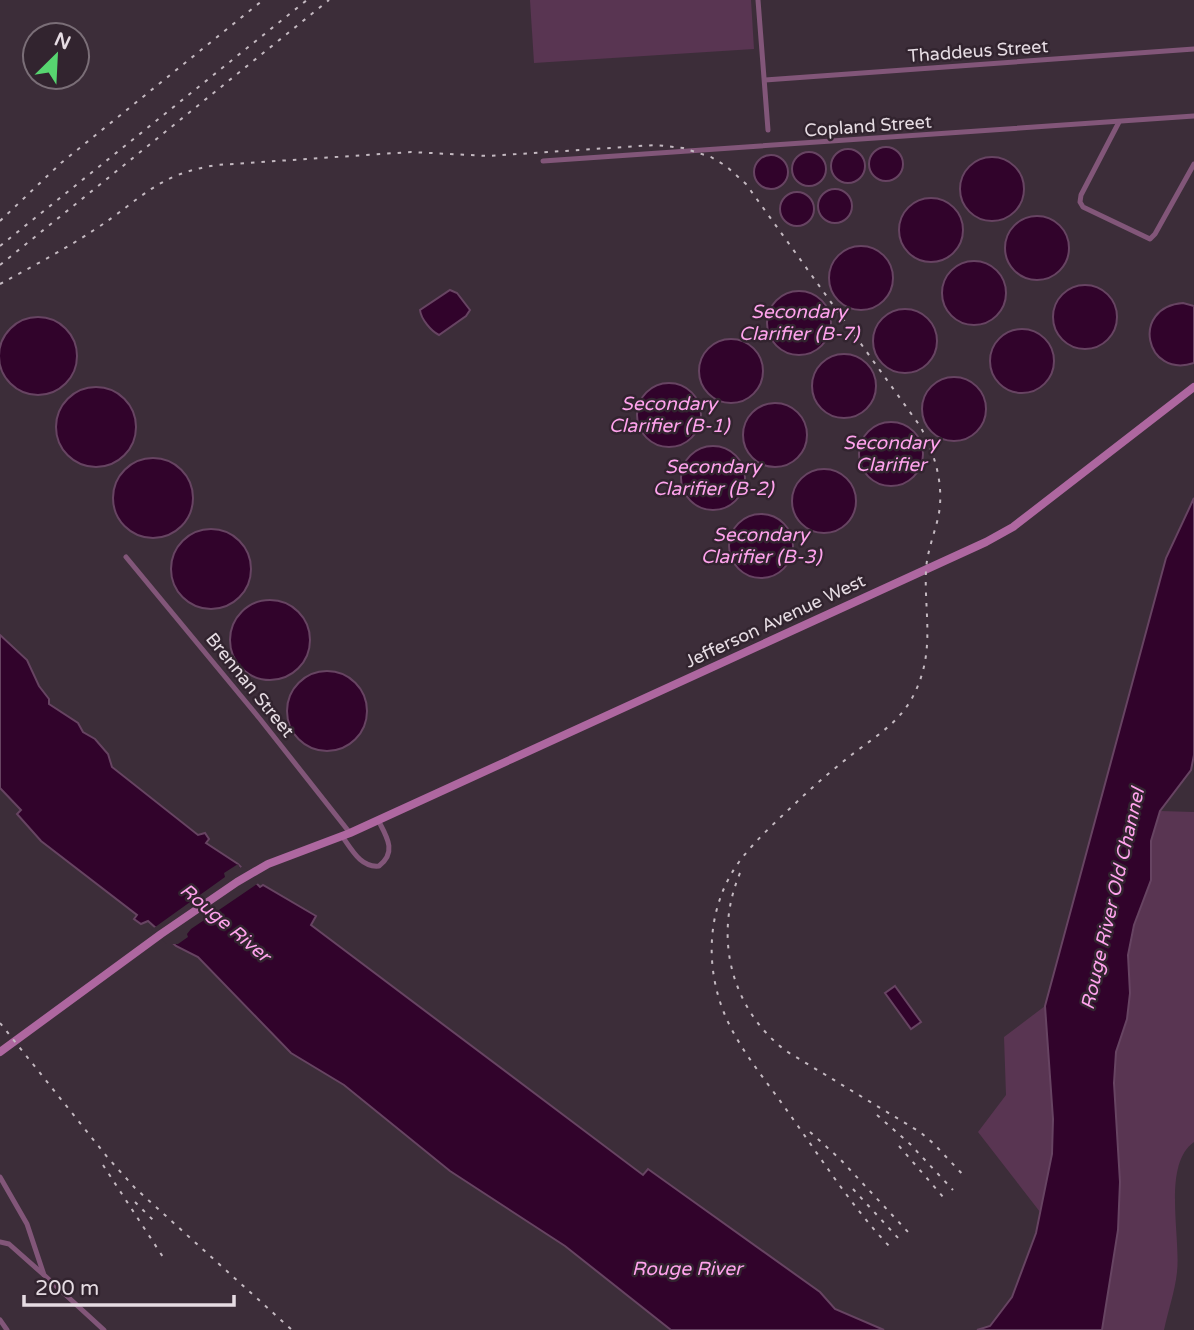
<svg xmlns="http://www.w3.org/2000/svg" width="1194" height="1330" viewBox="0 0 1194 1330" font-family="'Varela Round',sans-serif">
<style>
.green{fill:#593552}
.water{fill:#31032b;stroke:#674462;stroke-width:2}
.pier{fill:#3c2d39}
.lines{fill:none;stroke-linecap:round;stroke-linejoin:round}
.street{stroke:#825679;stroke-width:5}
.secondary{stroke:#ae67a0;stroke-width:8}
.rail{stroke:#c4b9c1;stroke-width:2;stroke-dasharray:3.5 7;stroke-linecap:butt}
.labels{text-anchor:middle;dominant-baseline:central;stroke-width:5;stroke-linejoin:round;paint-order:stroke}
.street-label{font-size:18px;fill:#e6dce3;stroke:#32242f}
.water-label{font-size:19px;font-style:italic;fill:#ffa3ed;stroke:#32242f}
</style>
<rect width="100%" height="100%" fill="#3c2d39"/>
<g class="green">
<polygon points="530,0 751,0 754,49 534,63"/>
<path d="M 1160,811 L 1194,812 L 1194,1142 C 1162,1164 1181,1237 1177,1272 C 1175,1291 1168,1311 1164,1330 L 1102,1330 L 1118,1230 L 1120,1182 L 1114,1083 L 1116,1052 L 1127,1019 L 1130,993 L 1128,955 L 1134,925 L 1151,880 L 1151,841 Z"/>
<polygon points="1045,1006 1053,1119 1052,1154 1040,1212 978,1132 1006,1095 1004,1037"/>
</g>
<g class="water">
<circle cx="886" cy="164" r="17"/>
<circle cx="848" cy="166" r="17"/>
<circle cx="809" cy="169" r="17"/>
<circle cx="771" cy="172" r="17"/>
<circle cx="992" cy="189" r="32"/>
<circle cx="835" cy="206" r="17"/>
<circle cx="797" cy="209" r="17"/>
<circle cx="931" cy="230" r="32"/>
<circle cx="1037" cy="248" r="32"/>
<circle cx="861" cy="278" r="32"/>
<circle cx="974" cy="293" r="32"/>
<circle cx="1085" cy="317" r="32"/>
<path d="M 450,290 L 457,293 L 470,310 L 466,316 L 439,335 C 431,331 421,319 420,310 Z"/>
<circle cx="799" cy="323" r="32"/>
<path d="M 1183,303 L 1194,306 L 1194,363 C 1145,379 1130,307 1183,303 Z"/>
<circle cx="905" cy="341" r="32"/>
<circle cx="38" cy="356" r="39"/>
<circle cx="1022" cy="361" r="32"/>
<circle cx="731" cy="371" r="32"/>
<circle cx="844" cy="386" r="32"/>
<circle cx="954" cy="409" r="32"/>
<circle cx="669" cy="415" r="32"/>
<circle cx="96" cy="427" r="40"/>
<circle cx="775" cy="435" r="32"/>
<circle cx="891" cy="454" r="32"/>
<circle cx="713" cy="478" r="32"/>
<circle cx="153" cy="498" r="40"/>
<circle cx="824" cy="501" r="32"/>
<polygon points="1194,498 1194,755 1191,770 1160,811 1151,841 1151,880 1134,925 1128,955 1130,993 1127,1019 1116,1052 1114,1083 1120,1182 1118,1230 1102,1330 977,1330 990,1326 1012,1297 1036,1233 1052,1154 1053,1119 1045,1006 1166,558"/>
<circle cx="761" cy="546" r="32"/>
<circle cx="211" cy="569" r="40"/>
<circle cx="270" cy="640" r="40"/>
<polygon points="0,635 27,660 39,686 49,699 49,704 78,723 83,732 95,739 108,754 112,767 198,835 205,833 209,839 206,843 238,864 260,887 263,885 316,916 311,925 643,1175 648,1169 820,1292 835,1309 884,1330 671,1330 565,1246 450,1171 344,1085 291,1053 198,957 176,946 148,921 141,924 134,919 137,915 41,841 17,814 21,810 0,788"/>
<circle cx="327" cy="711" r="40"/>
<polygon points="895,986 921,1022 911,1029 885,993"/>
</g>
<polygon class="pier" points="238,864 240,868 243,866 260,882 191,929 187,934 188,937 178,944 167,944 151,930 225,877 224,873"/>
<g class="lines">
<g class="street">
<polyline points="758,0 768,130"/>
<polyline points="765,80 1194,49"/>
<polyline points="1119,122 1081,195 1080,202 1083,207 1150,239 1155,234 1194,164"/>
<polyline points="543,161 1194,116"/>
<polyline points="126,557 260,719 350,833"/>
<path d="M 342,836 C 352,850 361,868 379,866 C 397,852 387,837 378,820"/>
<polyline points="0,1177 27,1224 44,1275 104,1330"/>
<polyline points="0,1242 9,1244 44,1275"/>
<polyline points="0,1320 7,1330"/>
</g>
<polyline class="secondary" points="0,1052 161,934 237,882 268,864 350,833 986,542 1013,527 1194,387"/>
<g class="rail">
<polyline points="0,221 61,163 263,0"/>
<polyline points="0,246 307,0"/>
<polyline points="0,265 329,0"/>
<path d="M 0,284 C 31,267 64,250 94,230 C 141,200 156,174 217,165 L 411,152 L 488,156 L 655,145 L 683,148 L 711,157 L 726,166 L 746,184 L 920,426 C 935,453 945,487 938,518 C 934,535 927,552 926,570 C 924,611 935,649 916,690 C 903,720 879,734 854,753 C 836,767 818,782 801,798 C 780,818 756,839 739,862 C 705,909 704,973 729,1024 C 744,1055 768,1083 788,1112 C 821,1158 851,1206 890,1247"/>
<path d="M 740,873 C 713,937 731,1009 786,1051 L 920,1132 L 934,1144 L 966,1178"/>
<polyline points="0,1023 108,1158 135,1188 292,1330"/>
<polyline points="877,1115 910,1144 953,1190"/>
<polyline points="810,1132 840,1159 908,1232"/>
<polyline points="899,1146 944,1198"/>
<polyline points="103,1165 163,1257"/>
<polyline points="853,1189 899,1239"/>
<polyline points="135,1202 156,1223"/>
</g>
</g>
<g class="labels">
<g class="street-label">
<text transform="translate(978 51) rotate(-4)">Thaddeus Street</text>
<text transform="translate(868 126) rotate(-4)">Copland Street</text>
<text transform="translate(775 621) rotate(-25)">Jefferson Avenue West</text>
<text transform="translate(250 685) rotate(51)">Brennan Street</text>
</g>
<g class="water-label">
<text x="799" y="312">Secondary<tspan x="799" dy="22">Clarifier (B-7)</tspan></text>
<text x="669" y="404">Secondary<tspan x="669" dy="22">Clarifier (B-1)</tspan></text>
<text x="891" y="443">Secondary<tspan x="891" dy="22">Clarifier</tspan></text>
<text x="713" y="467">Secondary<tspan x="713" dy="22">Clarifier (B-2)</tspan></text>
<text x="761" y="535">Secondary<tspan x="761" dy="22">Clarifier (B-3)</tspan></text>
<text transform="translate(1113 899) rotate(-77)">Rouge River Old Channel</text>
<text transform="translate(225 923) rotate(40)">Rouge River</text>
<text x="687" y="1269">Rouge River</text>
</g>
</g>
<g transform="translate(56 56) rotate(24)"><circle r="33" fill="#32242f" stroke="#7a6e77" stroke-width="2"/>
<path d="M0-5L12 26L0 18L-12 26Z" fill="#57d570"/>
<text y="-10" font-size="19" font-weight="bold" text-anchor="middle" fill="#e6dce3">N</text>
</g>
<path d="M24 1295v10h210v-10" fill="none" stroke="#e6dce3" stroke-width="3.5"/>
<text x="35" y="1295" font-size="21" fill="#e6dce3" stroke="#32242f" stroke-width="5" paint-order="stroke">200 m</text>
</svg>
